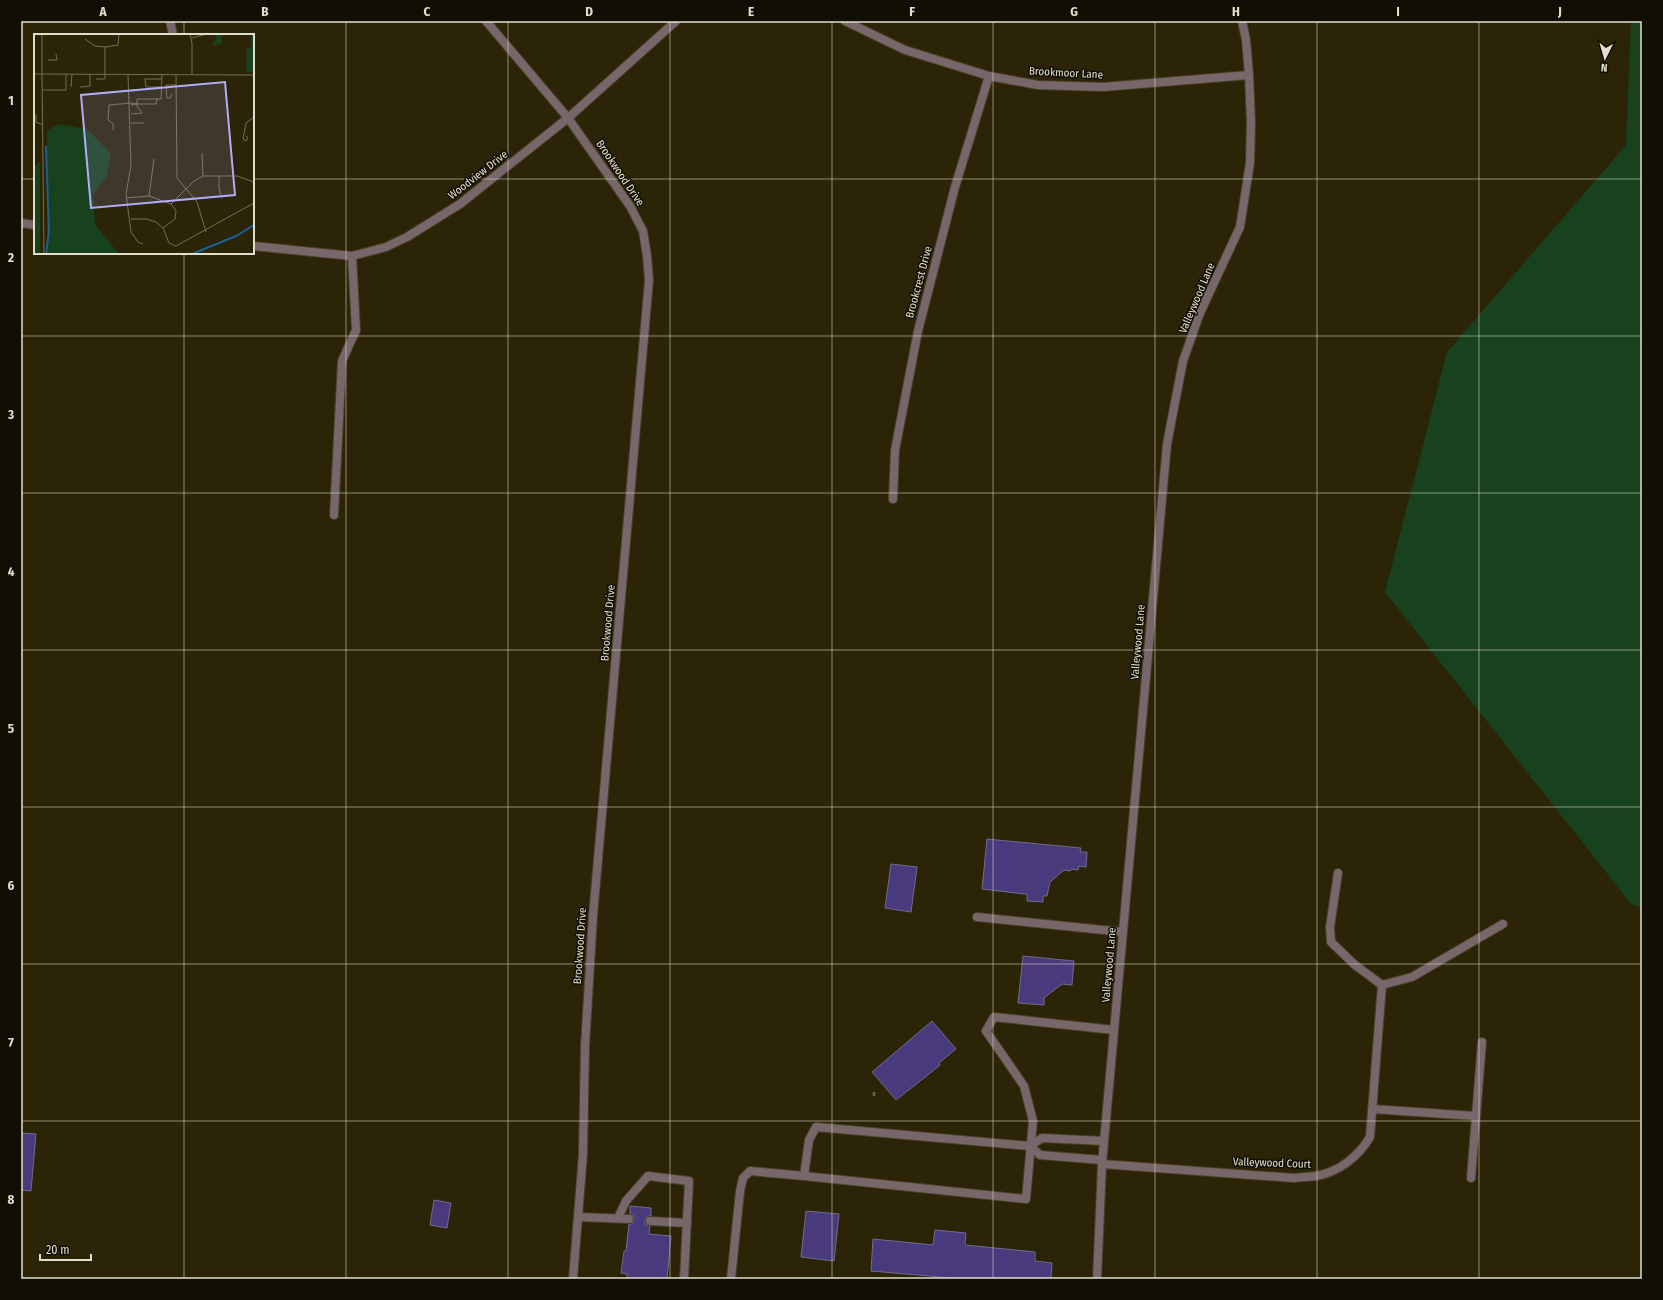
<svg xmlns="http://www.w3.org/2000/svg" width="1663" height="1300" viewBox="0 0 1663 1300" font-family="'Fira Sans Condensed',sans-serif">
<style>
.green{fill:#18411d}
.building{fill:#483a7d;stroke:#706d8b}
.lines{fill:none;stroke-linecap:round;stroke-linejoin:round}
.service-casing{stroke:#484227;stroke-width:10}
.minor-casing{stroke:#484227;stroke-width:10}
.path{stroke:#6b654c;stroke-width:2.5;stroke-dasharray:4 2;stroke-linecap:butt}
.service{stroke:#77676b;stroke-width:8}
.minor{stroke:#77676b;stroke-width:8}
.grid{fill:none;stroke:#e2decd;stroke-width:1;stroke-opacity:0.55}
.labels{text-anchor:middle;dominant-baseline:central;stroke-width:3;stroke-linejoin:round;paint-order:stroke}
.street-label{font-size:11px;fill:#e2decd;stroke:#110e04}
.inset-river{fill:none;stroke:#196094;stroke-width:2}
.inset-road{fill:none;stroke:#746e56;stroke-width:1}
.view{fill:#b3acf9;fill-opacity:0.15;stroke:#b3acf9;stroke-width:2}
.inset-edge{fill:none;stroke:#e2decd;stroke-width:2}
.neatline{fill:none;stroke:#e2decd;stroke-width:1.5}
.grid-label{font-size:13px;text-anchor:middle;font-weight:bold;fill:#e2decd}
</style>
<rect width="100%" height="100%" fill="#2b2407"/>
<polygon class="green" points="1631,21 1642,21 1642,907 1631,904 1385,592 1447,352 1626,145"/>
<g class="building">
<polygon points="987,839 1081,848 1080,852 1087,852 1086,867 1079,866 1078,870 1071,869 1070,871 1064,870 1050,882 1047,896 1043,896 1043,902 1027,901 1027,894 1024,894 982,889"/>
<polygon points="891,864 917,867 911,912 885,908"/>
<polygon points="1023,956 1074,961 1072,985 1062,984 1044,998 1044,1005 1018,1003"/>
<polygon points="932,1021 956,1049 939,1063 940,1065 934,1070 896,1100 872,1072"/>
<polygon points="21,1133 36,1134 31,1191 21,1190"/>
<polygon points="434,1200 451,1203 447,1228 430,1225"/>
<polygon points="630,1206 651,1208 651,1216 647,1216 645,1220 645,1224 650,1226 649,1234 671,1236 667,1279 627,1279 627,1274 621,1273 624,1251 626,1251 629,1224 632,1224 634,1220 634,1216 630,1214"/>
<polygon points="806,1211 839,1214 834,1261 801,1257"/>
<polygon points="935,1230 966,1233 965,1245 1035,1252 1035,1261 1052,1263 1051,1279 964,1279 871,1271 873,1239 933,1245"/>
</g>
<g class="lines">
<defs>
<g id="service">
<polyline points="334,515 342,361 356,330"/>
<polyline points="977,917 1123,932"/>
<polyline points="1372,1109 1475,1116"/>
<polyline points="1102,1160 1040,1155 1030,1146 1042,1138 1104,1141"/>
<polyline points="804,1176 1026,1199 1033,1121 1024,1086 986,1031 994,1017 1114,1030"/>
<polyline points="1471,1178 1482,1042"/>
<polyline points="578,1217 629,1219"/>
<polyline points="618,1218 626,1201 648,1176 689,1181 684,1279"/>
<polyline points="650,1221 687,1223"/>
<polyline points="731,1279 740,1191 743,1178 750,1171 804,1176 809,1140 816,1127 1030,1146"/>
</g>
<g id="minor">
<polyline points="170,21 173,35"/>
<polyline points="486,21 568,118 630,206 643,231 647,256 649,280 593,916 585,1046 583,1154 573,1279"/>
<polyline points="845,21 905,50 989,76 1038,85 1103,87 1249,75"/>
<polyline points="21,223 35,225"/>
<polyline points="253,246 352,256 386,247 407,237 460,204 568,118 676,21"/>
<polyline points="352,256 356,330"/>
<polyline points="893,499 895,450 918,331 955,187 989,76"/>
<polyline points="1338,873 1330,927 1331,942 1355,965 1382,985"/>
<polyline points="1382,985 1412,977 1503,924"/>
<path d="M 1102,1164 L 1294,1178 C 1302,1177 1309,1177 1316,1176 C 1339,1172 1359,1156 1370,1137 L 1382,985"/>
<polyline points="1097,1279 1102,1164 1167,444 1183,361 1200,313 1240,227 1250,163 1251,122 1249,75 1246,40 1242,21"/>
</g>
</defs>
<use href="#service" class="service-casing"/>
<use href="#minor" class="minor-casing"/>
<polyline class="path" points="874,1096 874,1092"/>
<use href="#service" class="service"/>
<use href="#minor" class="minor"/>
</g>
<path class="grid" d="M 184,21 L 184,35M 346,21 L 346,1279M 508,21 L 508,1279M 670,21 L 670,1279M 832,21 L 832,1279M 993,21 L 993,1279M 1155,21 L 1155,1279M 1317,21 L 1317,1279M 1479,21 L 1479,1279M 21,179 L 35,179M 253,179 L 1642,179M 184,253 L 184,1279M 21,336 L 1642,336M 21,493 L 1642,493M 21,650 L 1642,650M 21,807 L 1642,807M 21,964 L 1642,964M 21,1121 L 1642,1121"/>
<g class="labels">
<g class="street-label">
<text transform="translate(1066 73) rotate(3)">Brookmoor Lane</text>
<text transform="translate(620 173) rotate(56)">Brookwood Drive</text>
<text transform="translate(478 175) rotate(-38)">Woodview Drive</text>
<text transform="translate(919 282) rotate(-75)">Brookcrest Drive</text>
<text transform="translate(1197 298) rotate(-67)">Valleywood Lane</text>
<text transform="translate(608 623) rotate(-85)">Brookwood Drive</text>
<text transform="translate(1138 642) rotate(-85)">Valleywood Lane</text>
<text transform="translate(580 946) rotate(-86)">Brookwood Drive</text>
<text transform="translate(1109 965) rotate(-85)">Valleywood Lane</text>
<text transform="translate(1272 1163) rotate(2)">Valleywood Court</text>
</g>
</g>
<g transform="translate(34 34)">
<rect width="220" height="220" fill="#2b2407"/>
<path d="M 183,0 L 188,0 L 188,10 L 179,12 ZM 217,0 L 220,0 L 219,38 L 212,38 L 213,14 L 217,14 ZM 24,90 L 53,95 L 77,120 L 73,141 L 59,161 L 61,190 L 85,220 L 13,220 L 13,97 ZM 6,127 L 6,220 L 0,220 L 0,133 Z" fill="#18411d"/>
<path class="inset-river" d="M 12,220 L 15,197 L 12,112M 158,220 L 202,202 L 220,191"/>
<path class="inset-road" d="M 8,0 L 8,40M 111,0 L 129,0M 156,0 L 158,9 L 158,41M 158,4 L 173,0M 51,5 L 61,12 L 71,13M 14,26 L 23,26 L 22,20M 0,40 L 220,41M 8,40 L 10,220M 94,41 L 97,131 L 92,160 L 97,198 L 104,208 L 109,210M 142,41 L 143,144 L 163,168 L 172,198M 62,45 L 71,45 L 71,13 L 84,11 L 85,0M 37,53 L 38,40M 46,53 L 56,52 L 56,40M 128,53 L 112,53 L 111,45 L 128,45M 9,56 L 32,56 L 32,40M 138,60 L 136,64 L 133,64 L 132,51 L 142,51M 97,69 L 103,70 L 97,71M 103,70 L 122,70 L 123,65 L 127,65 L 128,41M 2,80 L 2,88 L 9,91M 97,80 L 108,79 L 103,72 L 103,65 L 123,65M 74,86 L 75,71 L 97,69M 74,86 L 79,90 L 79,96M 97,89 L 110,89M 212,102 L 214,104 L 212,107 L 209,105 L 212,89 L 220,83M 168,119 L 169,142M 185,142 L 185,155 L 188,164M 115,162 L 120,125M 92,164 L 115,162 L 137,170 L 142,177 L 141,185 L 129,194M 137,170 L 160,147 L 169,142 L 203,142 L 220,148M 97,185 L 112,185 L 122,188 L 129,194 L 135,209 L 142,212 L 220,169"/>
<path class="view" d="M 191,48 L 201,161 L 57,174 L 47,61 Z"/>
<rect width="220" height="220" class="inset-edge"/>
</g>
<rect width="1663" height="1300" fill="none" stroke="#110e04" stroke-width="44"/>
<g transform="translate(1605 58) rotate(185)" stroke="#110e04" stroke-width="3" paint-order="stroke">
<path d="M0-3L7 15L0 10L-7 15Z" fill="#e2decd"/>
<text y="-6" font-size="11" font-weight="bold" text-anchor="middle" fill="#e2decd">N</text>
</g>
<path d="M40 1254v6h51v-6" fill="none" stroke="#e2decd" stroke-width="2"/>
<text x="46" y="1254" font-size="12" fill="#e2decd" stroke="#110e04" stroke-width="3" paint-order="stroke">20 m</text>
<rect x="22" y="22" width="1619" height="1256" class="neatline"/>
<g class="grid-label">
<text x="103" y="16">A</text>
<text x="265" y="16">B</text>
<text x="427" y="16">C</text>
<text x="589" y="16">D</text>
<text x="751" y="16">E</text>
<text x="912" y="16">F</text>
<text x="1074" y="16">G</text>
<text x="1236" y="16">H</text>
<text x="1398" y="16">I</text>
<text x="1560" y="16">J</text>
<text x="11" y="105">1</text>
<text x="11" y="262">2</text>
<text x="11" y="419">3</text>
<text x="11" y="576">4</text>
<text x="11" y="733">5</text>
<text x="11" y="890">6</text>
<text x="11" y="1047">7</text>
<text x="11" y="1204">8</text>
</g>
</svg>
